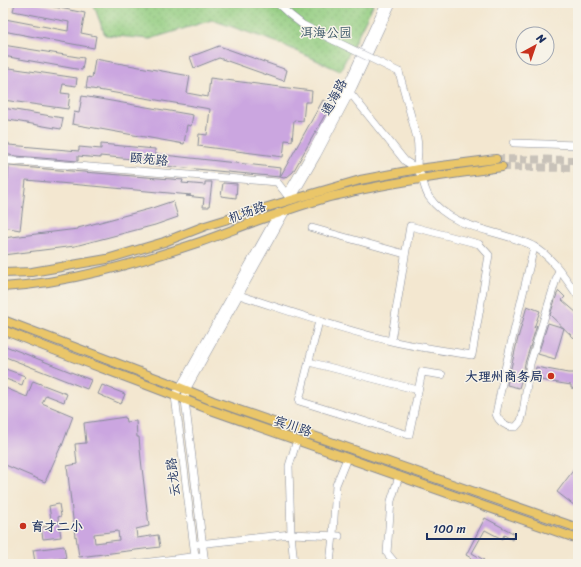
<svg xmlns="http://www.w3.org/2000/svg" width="581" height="567" viewBox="0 0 581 567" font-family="Sriracha,'LXGW WenKai TC',sans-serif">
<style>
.park{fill:url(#park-dots);stroke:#577e70}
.building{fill:#cba6e0;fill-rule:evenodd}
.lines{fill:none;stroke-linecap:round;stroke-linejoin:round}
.major-tunnel{stroke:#c8c2b9;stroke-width:8;stroke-dasharray:8 4;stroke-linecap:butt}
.minor-casing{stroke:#878b97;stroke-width:8}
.major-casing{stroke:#878b97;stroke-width:10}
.minor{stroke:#fff;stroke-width:7}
.major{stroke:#eac669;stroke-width:8}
.minor-bridge-casing{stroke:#878b97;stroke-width:8;stroke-linecap:butt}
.minor-bridge{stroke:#fff;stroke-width:7}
.poi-dot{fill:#c8321e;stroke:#f7f3e8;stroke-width:1.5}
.labels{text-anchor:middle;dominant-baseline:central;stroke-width:3;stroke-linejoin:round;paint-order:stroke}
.park-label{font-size:13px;fill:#395667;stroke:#f7f3e8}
.street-label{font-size:13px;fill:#1b2f5e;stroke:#f7f3e8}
.poi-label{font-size:13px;font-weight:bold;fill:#1b2f5e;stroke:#f7f3e8;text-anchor:end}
</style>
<defs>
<pattern id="park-dots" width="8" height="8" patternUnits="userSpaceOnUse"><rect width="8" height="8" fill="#93cd81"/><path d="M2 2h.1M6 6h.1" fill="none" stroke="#7eb072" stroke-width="1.8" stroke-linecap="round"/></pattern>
</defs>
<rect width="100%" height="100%" fill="#f7f3e8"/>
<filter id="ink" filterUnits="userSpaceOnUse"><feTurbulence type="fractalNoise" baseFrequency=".025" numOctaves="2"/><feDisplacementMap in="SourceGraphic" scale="8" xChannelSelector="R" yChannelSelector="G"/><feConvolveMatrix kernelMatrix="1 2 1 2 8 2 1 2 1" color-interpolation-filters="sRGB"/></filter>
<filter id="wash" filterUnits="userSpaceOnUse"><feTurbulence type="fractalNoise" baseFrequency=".012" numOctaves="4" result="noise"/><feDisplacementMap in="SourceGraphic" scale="16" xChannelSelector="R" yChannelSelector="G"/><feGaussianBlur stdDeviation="0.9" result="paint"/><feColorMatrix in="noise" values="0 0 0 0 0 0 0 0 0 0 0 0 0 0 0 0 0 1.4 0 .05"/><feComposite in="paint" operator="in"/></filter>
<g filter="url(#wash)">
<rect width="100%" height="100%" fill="#f3e7d0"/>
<polygon class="park" points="89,3 374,3 340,71 279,43 212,20 150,39 105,35 94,6"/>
<g id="blocks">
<g class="building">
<polygon points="15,3 34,3 85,13 81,33 96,36 94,48 3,31 5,19 68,31 69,22 13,11"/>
<polygon points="3,45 84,58 82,70 3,56"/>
<polygon points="219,46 287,70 284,81 219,58 194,68 190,57"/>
<polygon points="95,59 190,76 187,93 208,97 210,78 312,91 311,102 305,102 303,121 294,120 292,141 285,140 283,157 198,146 199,134 207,135 210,109 86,88 88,77 92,78"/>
<polygon points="3,67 77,78 76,86 63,84 61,93 70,94 68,109 3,100"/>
<polygon points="82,96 193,115 191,126 187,125 184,144 72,124 74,112 79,113"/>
<polygon points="323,100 331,104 293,172 287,177 284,178 280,177"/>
<polygon points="3,108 63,118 61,129 3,119"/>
<polygon points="3,143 9,143 9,145 79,151 79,147 101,149 101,144 155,149 155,154 281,168 280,177 154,165 154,161 100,156 100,158 78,156 78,161 16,156 3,154"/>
<polygon points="9,166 183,180 182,183 205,185 205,182 212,182 209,207 203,207 204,198 186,196 191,195 26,180 20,230 3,227"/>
<polygon points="223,183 237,184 236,198 221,196"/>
<polygon points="173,201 178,217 155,225 75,246 3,255 3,238 78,229 78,228 149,209"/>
<polygon points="559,291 565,297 562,300 578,314 578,334 574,338 550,315 557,294"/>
<polygon points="527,306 540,311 534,328 537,325 525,363 523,375 519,388 507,385 518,338"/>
<polygon points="548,323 564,328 555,359 538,354"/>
<polygon points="3,345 91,380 87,389 3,356"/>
<polygon points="536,367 568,373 578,373 578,389 571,388 571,385 534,379"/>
<polygon points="3,368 25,376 22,385 3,378"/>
<polygon points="33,381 67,394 64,402 46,395 42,403 73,416 62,446 61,446 45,482 3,464 3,387 27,397"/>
<polygon points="102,385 125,394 121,404 98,394"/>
<path d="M 125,417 L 126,422 L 136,421 L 137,437 L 139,437 L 140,449 L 142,468 L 149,526 L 136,529 L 137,538 L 158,535 L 160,547 L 79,557 L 76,536 L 75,537 L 67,466 L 77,464 L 75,444 L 86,443 L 84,423 ZM 118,531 L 119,540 L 95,543 L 94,534 Z"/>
<polygon points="578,464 578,489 574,494 578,497 578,502 575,506 557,492"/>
<polygon points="59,504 61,516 58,517 61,537 43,539 41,527 52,526 49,506"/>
<polygon points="485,518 515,534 512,540 504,535 502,539 485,530 472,553 484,560 482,564 474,564 469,561 471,558 466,555"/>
<polygon points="64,546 66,558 35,562 33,550"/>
</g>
</g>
</g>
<g filter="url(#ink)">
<use href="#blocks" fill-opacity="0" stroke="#878b97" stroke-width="1"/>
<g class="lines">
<g class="major-tunnel">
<polyline points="496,159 578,160"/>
<polyline points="502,167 578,168"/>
</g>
<defs>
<g id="minor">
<polyline points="277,3 289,14 303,25 335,41"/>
<path d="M 399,72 L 417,138 C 418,143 418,147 418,151 C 418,156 416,164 418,169 C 418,172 421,175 422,177 C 424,184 425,191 429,197 C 453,231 499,229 533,246 C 553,257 565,278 578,296"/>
<polyline points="348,90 405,161 418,169"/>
<polyline points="514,143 578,145"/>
<polyline points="3,160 277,182 291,200 317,155 353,87 392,3"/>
<polyline points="287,194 313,149 350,79 385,3"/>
<polyline points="312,228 405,254"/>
<path d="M 534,247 L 505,369 L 496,414 C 499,423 507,427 516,427 L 521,421 L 523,413 L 530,364 L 559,270"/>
<path d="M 239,295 C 289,311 339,329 391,341 C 417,347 445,351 472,355 L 489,255 L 479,244 L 410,226 L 391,341"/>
<polyline points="319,321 299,401 409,435 422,372 442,375"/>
<polyline points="309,362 418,390"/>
<polyline points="198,544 291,534 339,536"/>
<polyline points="3,563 4,564"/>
<polyline points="134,564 199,556"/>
<polyline points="196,564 175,396 278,213"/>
<polyline points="205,564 185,400 186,390 286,211"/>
<polyline points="294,564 291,534 289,466 297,440"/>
<polyline points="330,564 333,535 336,485 347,458"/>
<polyline points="396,564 387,553 391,501 399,476"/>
</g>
<g id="major">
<polyline points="3,273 32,272 107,259 164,242 205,226 291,200 360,180 418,169 496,159"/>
<path d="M 3,287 C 69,283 137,263 200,242 C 226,233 251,222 277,214 C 293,208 309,203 326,198 C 336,195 346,194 355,191 C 404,180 452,174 502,167"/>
<polyline points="3,320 169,383 213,401 578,528"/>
<path d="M 3,330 C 71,358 140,381 208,409 L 578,539"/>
</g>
</defs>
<use href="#minor" class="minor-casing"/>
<use href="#major" class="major-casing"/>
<use href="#minor" class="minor"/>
<use href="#major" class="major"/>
<defs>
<polyline id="minor-bridge" points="335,41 399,72"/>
</defs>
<use href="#minor-bridge" class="minor-bridge-casing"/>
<use href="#minor-bridge" class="minor-bridge"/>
</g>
</g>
<g class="poi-dot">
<circle cx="551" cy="376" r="4"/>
<circle cx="23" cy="526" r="4"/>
</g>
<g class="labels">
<g class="park-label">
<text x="326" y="32">洱海公园</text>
</g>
<g class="street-label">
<text transform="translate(334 97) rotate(-62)">通海路</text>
<text transform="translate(149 159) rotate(5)">颐苑路</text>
<text transform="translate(247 212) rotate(-20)">机场路</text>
<text transform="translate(293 426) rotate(19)">宾川路</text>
<text transform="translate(173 477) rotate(-97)">云龙路</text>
</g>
<g class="poi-label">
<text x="543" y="376">大理州商务局</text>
<text x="31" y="526" text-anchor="start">育才二小</text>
</g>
</g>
<rect width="581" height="567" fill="none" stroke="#f7f3e8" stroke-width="16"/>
<g transform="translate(535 46) rotate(40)"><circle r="19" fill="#f7f3e8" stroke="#9fa5b1"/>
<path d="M0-3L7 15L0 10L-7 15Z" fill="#c8321e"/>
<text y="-6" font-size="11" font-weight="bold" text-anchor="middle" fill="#1b2f5e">N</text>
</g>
<path d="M427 533v6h89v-6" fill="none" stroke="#1b2f5e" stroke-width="2"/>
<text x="433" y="533" font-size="12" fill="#1b2f5e" stroke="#f7f3e8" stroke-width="3" paint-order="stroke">100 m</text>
</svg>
